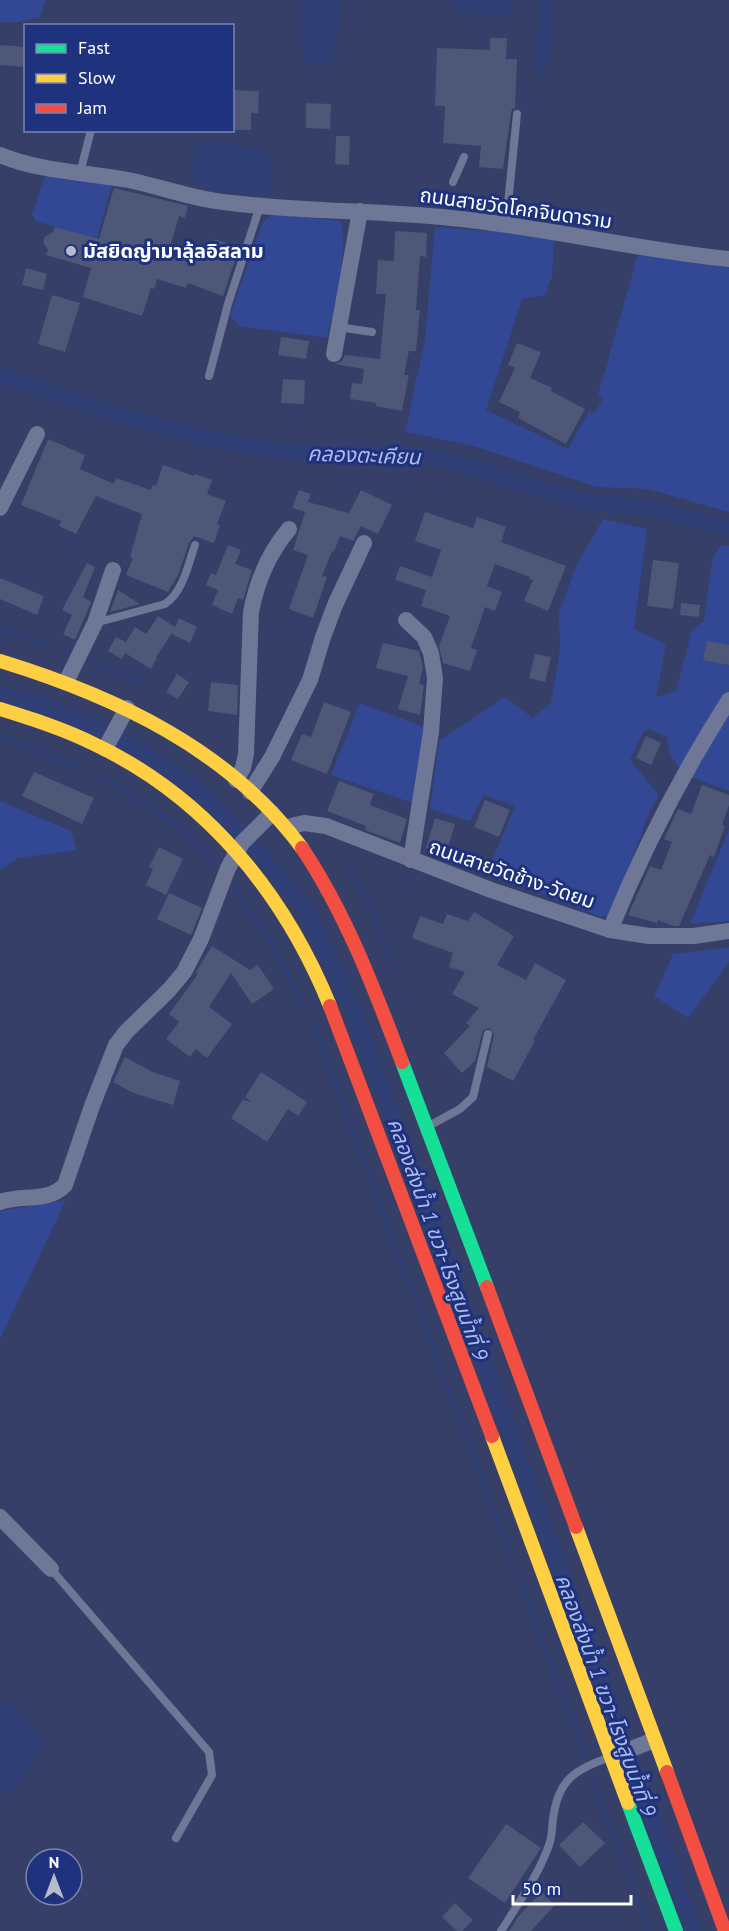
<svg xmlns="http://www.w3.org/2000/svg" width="729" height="1931" viewBox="0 0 729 1931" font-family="'PT Sans','Noto Sans Thai',sans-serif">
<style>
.green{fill:#324894}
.water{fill:#303f75}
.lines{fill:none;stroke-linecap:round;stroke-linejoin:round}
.stream{stroke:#303f75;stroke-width:4.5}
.canal{stroke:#303f75;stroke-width:16}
.building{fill:#4e5778}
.lane{stroke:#6f7796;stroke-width:8}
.street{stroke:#6f7796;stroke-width:16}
.fast{stroke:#16e098;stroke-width:14}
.slow{stroke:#ffcf43;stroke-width:14}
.jam{stroke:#f24e42;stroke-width:14}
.poi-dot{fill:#b8bcca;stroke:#1f327d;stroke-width:2}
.labels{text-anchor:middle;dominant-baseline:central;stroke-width:6;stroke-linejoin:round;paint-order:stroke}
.street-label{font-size:20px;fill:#fff;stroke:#1f327d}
.poi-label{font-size:20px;font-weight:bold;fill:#fff;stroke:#1f327d;text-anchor:start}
.water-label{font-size:21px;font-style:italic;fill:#adbcef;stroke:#1f327d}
</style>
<rect width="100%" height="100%" fill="#353f67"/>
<g class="green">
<polygon points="0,0 46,0 40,17 20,22 0,22"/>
<polygon points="45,175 112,183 97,239 36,221 32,215"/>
<path d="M 273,214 L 341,221 C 348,256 335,303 327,338 L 239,326 L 230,315 L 263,222 Z"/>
<polygon points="435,227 504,232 554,240 552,276 545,295 522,299 486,410 568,449 589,411 595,413 603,398 598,395 638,254 729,266 729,512 648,489 597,487 474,446 405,432 425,339"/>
<polygon points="603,519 647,529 634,629 666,644 656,697 676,691 692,630 704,621 712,560 721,545 729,546 729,791 686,775 670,756 667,737 650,729 643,732 630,760 659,795 651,808 612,914 601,917 487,873 515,806 484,795 470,821 430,809 439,741 505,697 533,718 551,703 560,649 559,613 576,566"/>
<polygon points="360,703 427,728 416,804 331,775"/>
<polygon points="0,801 71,831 77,850 18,858 0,870"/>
<polygon points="729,830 729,921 690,924"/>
<polygon points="729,947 729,962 688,1018 654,996 673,954"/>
<polygon points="66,1200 0,1339 0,1211"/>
</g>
<g class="water">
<polygon points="301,0 339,0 340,25 333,59 327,63 306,63 301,58"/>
<polygon points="453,0 514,0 513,9 507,16 458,12"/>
<polygon points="540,0 552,0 549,62 543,75 538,75 536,62"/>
<polygon points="205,141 237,144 268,154 273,164 272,190 261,197 198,188 189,177 194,147"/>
<polygon points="9,1702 43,1735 44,1748 10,1792 0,1792 0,1706"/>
</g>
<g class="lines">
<g class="stream">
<polyline points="0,630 12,634"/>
<polyline points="24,637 47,644"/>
<polyline points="61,649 74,653"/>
<polyline points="86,658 140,682"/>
<polyline points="0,736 83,769"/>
<polyline points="102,777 181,828 219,865"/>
<polyline points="349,870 368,902 395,966"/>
<polyline points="231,883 272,945 304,1006"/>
<polyline points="312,1021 512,1560"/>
<polyline points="519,1577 585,1757"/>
<polyline points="593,1780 649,1931"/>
</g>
<g class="canal">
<polyline points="0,375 97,408 201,438 290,452 409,455 443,459 579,501 653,509 729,529"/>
<polyline points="0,694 56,710 135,747 203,794 256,849 304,907 352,1007 694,1931"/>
</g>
</g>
<g class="building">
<polygon points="490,38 507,38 506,59 517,59 515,108 512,109 511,113 503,169 479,167 481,146 443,143 445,106 435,106 437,48 490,50"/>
<polygon points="0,45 26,47 26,67 0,65"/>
<polygon points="232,90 259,91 258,113 251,113 251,130 232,130"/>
<polygon points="306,103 331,104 330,129 306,128"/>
<polygon points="336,136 350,136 349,165 335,164"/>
<polygon points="114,188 188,206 185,218 179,216 171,243 209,256 215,239 239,248 223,296 188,283 186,288 157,279 154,289 151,288 142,316 83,297 91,268 46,255 48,250 43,242 45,237 53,232 55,227 99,239"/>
<polygon points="395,231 427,233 426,257 420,256 416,310 420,310 416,351 409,351 404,375 409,375 402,411 376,406 376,403 350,399 352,383 362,384 364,369 335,364 342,361 345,355 380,359 386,294 376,294 378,260 394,261"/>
<polygon points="26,268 47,274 43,290 22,285"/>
<polygon points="52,295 80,303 65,352 38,344"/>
<polygon points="281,337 309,341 306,359 278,355"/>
<polygon points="517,343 541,352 530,378 552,388 551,391 585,409 566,444 518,418 520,412 499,402 515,368 508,365"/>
<polygon points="283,379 305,380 304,404 281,403"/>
<polygon points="48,439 85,455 80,469 114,484 116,478 151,490 152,485 156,486 163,465 194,476 195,474 212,480 207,494 226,501 217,524 220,525 214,543 194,536 189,543 178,575 168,592 126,575 133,558 130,557 142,514 96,496 76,534 59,526 61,521 21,505"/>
<polygon points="299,490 311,494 308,502 349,513 361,490 392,505 378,534 361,526 353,541 340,536 334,552 332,551 322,576 327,577 313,618 289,609 308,555 293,550 305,512 292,508"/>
<polygon points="425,512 473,528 477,517 506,527 501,542 566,566 548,611 524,601 533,580 529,579 530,577 495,564 487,586 502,592 495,611 485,607 471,648 477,650 470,671 443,663 439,646 450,616 421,606 426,590 395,580 400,566 432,577 441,550 415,541"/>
<polygon points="228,545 241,550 235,564 252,570 243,600 238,598 232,614 212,605 218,590 206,585 211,573 216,575"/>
<polygon points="653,560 679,563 673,609 647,606"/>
<polygon points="87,563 95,567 83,597 91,602 75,640 63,634 72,615 62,610"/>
<polygon points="0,578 44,596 37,615 0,599"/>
<polygon points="118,590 140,604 110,612"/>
<polygon points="681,603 700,605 699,617 680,615"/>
<polygon points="158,616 175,627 179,618 197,627 190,643 172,634 174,630 156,657 157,658 151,669 125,653 122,659 108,651 116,637 126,642 135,627 146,634"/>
<polygon points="707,641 729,645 729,665 703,660"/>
<polygon points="383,643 419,651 423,667 419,684 424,685 420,715 398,709 408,676 376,668"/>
<polygon points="535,654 551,657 545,682 529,678"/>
<polygon points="177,674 189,682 178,699 166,692"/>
<polygon points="211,682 238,685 237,715 208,711"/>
<polygon points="324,702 351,712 327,774 291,760 302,734 311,737"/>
<polygon points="646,736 661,743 651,765 636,758"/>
<polygon points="34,772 94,798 82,824 22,796"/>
<polygon points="339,781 374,794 370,805 407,819 400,843 365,830 366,826 327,811"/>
<polygon points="702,785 729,795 729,805 722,825 725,826 714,857 710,855 679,926 673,926 658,920 657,923 628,915 650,866 661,870 672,842 664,839 678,809 691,814"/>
<polygon points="485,800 510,810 499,837 474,827"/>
<polygon points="435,818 455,824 446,854 426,848"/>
<polygon points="159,847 183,859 166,895 146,885 153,869 149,867"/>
<polygon points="169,893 202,908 191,935 157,919"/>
<polygon points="474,912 514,936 497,965 526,980 535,963 566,980 533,1040 535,1041 513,1081 487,1067 494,1035 490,1028 483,1030 475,1061 462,1073 444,1053 470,1026 466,1023 479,1008 452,994 465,972 449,967 453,953 412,938 420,916 443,924 447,914 468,921"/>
<polygon points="212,946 250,970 258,965 274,989 252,1004 231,973 209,1007 232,1024 207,1058 196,1049 190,1057 166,1039 179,1022 169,1014 198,974 196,972"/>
<polygon points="125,1057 153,1072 180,1081 173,1105 133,1093 113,1082"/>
<polygon points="261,1072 307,1102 298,1116 288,1109 267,1142 231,1118 243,1100 252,1102 245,1097"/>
<polygon points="583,1822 605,1843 580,1867 559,1845"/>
<polygon points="506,1824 541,1848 505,1903 468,1878"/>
<polygon points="541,1892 555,1905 531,1931 509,1931 518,1917"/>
<polygon points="455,1903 473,1920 462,1931 457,1931 442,1917"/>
</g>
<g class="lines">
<g class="lane">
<polyline points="80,173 91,130"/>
<polyline points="453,182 464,157"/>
<polyline points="506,224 517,114"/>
<polyline points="338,327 372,332"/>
<polyline points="209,376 228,304 260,206"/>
<path d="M 95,623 L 165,604 C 183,592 188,565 195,545"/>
<polyline points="427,1127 460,1109 473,1097 488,1034"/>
<polyline points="51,1569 209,1752 212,1775 176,1838"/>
<path d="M 501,1931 C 518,1904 540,1873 550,1842 C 552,1835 552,1827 553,1819 C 558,1779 575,1770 610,1757"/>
</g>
<g class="street">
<path d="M 0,155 C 41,172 85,172 128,180 C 158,186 187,197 216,201 C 294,212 373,210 451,218 C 545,227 636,250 729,259"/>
<polyline points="334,354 360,211"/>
<polyline points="0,508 37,434"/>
<polyline points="406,620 424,637 431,653 435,678 431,732 411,860"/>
<polyline points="66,682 95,623 113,570"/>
<polyline points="105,749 127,708"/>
<path d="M 236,780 L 243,768 L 246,754 L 251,612 C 257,580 268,554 289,529"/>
<polyline points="250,792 272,757 310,680 323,637 335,605 364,543"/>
<polyline points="287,827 304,823 326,826 491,890 610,930 649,936 694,936 729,931"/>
<path d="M 610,930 C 644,847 681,775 729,700"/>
<path d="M 0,1202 C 22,1194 48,1203 65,1185 L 92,1106 L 116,1045 L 126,1032 L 169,990 L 184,972 L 201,939 L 228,868 L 242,843 L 272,813"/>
<polyline points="0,1517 51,1569"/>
<polyline points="611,1757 654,1740"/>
</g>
<g class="fast">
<polyline points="402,1062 487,1287"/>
<polyline points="628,1803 676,1931"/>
</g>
<g class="slow">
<path d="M 0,661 C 114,696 229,749 302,848"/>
<path d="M 0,709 C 32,719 64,729 94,744 C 206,797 284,893 330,1006"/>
<polyline points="492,1436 628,1803"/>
<polyline points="576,1527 667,1772"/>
</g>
<g class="jam">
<path d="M 302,848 C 346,914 374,988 402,1062"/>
<polyline points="330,1006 492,1436"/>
<polyline points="487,1287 576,1527"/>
<polyline points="667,1772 725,1931"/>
</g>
</g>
<circle class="poi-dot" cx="71" cy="251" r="6"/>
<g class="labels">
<g class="street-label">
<text transform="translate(516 208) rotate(8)">ถนนสายวัดโคกจินดาราม</text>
<text transform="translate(512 874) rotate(19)">ถนนสายวัดช้าง-วัดยม</text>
</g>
<g class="poi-label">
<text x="83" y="251">มัสยิดญ่ามาลุ้ลอิสลาม</text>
</g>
<g class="water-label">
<text transform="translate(364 455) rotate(2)">คลองตะเคียน</text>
<text transform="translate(438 1239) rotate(70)">คลองส่งน้ำ 1 ขวา-โรงสูบน้ำที่ 9</text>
<text transform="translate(606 1695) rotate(70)">คลองส่งน้ำ 1 ขวา-โรงสูบน้ำที่ 9</text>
</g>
</g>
<rect x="24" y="24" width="210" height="108" fill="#1f327d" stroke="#7984b1" stroke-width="1.5"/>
<rect x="36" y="44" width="30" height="9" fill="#16e098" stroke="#7984b1" stroke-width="1.5"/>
<text x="78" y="54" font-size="18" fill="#ffffff">Fast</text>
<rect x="36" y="74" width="30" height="9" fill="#ffcf43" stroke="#7984b1" stroke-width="1.5"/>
<text x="78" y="84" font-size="18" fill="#ffffff">Slow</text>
<rect x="36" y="104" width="30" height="9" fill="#f24e42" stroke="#7984b1" stroke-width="1.5"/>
<text x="78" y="114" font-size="18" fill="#ffffff">Jam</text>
<g transform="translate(54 1877)"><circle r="28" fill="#1f327d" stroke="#7984b1" stroke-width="1.5"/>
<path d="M0-4.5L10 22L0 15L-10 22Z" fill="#b8bcca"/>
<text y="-9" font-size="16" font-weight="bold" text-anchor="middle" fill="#ffffff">N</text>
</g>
<path d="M513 1895v9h118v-9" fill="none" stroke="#ffffff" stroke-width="3"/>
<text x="522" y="1895" font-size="18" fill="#ffffff" stroke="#1f327d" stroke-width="4.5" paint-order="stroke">50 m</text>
</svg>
